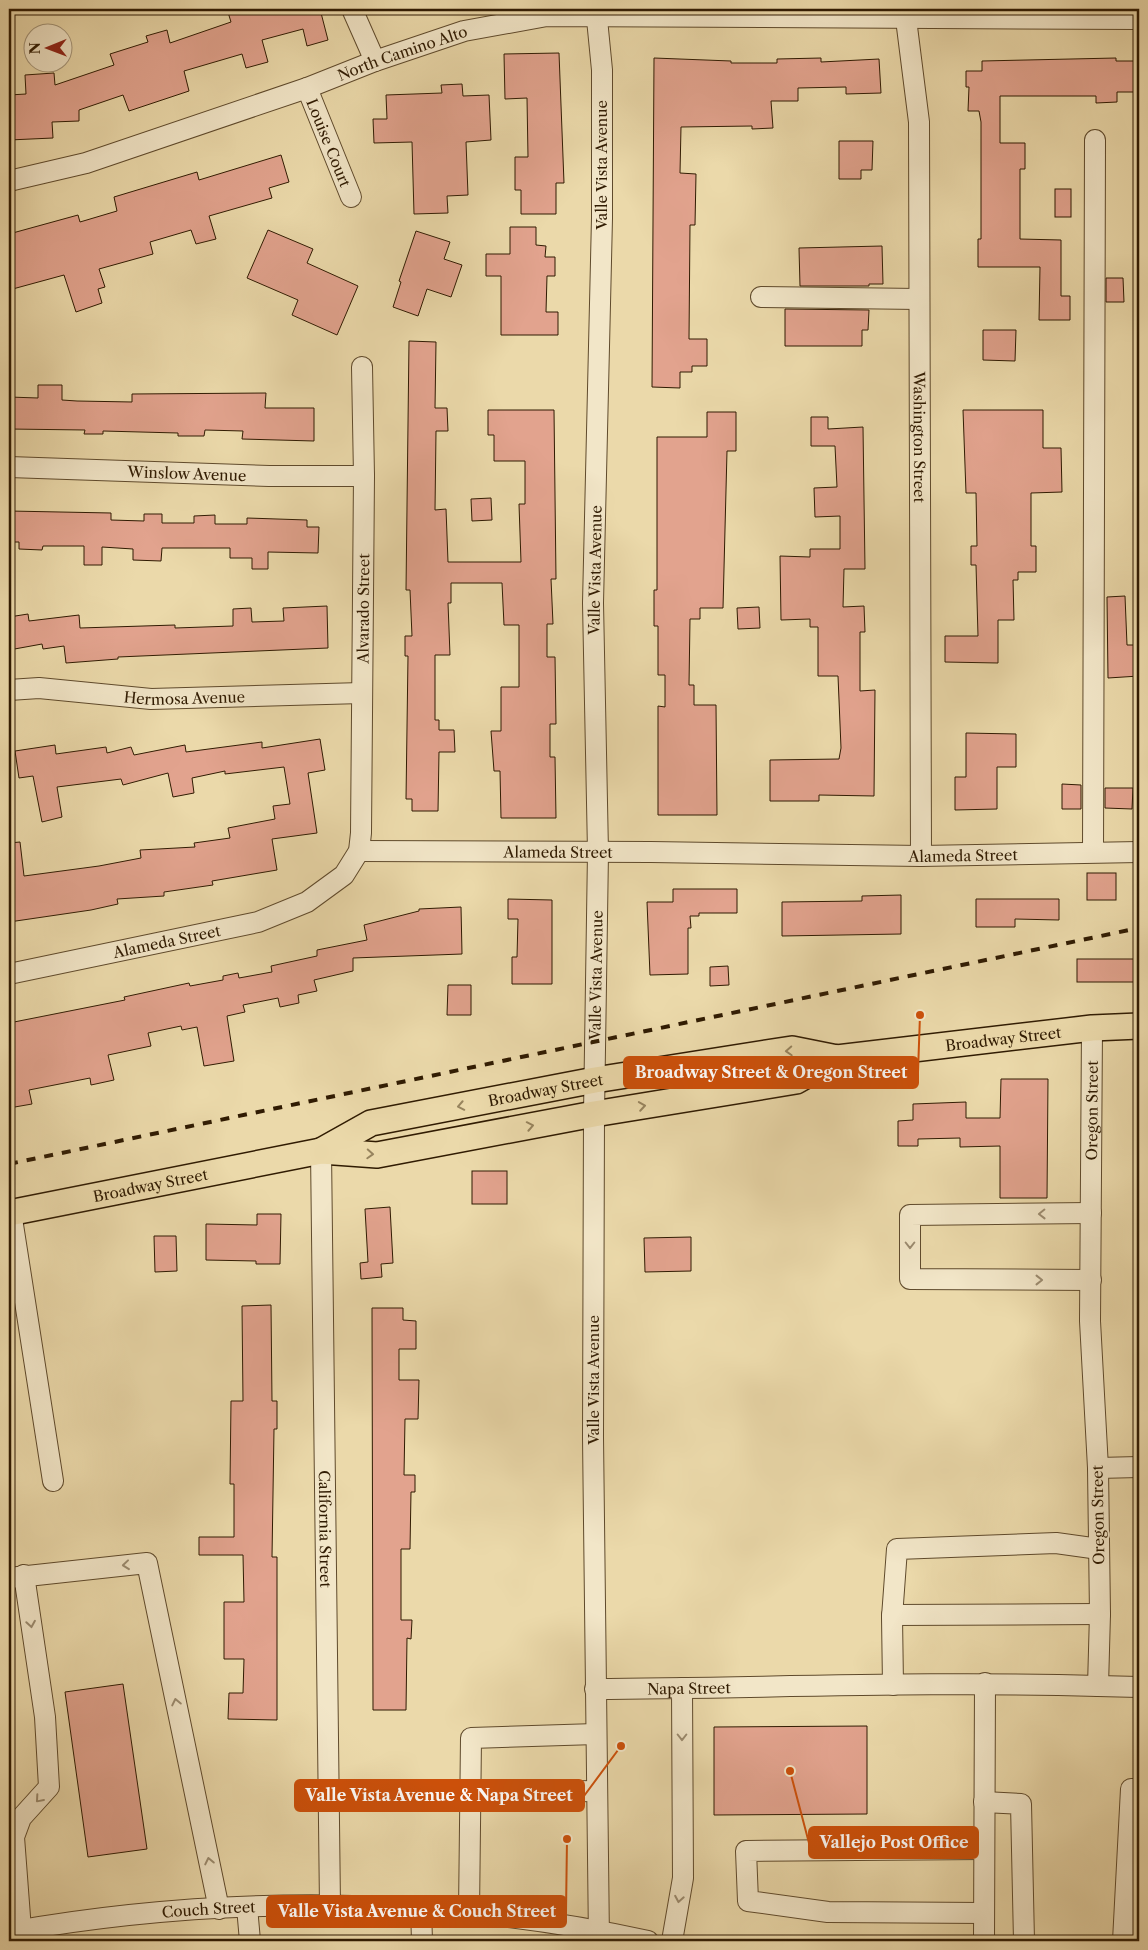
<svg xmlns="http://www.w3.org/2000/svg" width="1148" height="1950" viewBox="0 0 1148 1950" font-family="'Libre Caslon Text',serif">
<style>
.building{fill:#e2a38e;stroke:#301b02}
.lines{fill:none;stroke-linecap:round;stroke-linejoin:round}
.minor-casing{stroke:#5f4a2c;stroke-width:22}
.major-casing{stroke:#301b02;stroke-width:28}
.minor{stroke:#f2e6c8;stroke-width:20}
.major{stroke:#ebd9aa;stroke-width:25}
.rail{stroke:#301b02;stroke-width:4;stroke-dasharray:9 9;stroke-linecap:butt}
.oneway{stroke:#97845e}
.oneway2{stroke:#9b8b6f}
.labels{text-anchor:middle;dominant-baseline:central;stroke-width:4;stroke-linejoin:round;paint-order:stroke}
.street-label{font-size:15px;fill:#301b02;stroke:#f2e6c8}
.leader{fill:none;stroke:#cc500a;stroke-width:2}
.callout-dot{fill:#cc500a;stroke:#f2e6c8;stroke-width:2}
.callout{fill:#cc500a;stroke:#cc500a;stroke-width:2}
.callout-label{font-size:16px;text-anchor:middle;font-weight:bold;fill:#fff}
</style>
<rect width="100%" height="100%" fill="#ebd9aa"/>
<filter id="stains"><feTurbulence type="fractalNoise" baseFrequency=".004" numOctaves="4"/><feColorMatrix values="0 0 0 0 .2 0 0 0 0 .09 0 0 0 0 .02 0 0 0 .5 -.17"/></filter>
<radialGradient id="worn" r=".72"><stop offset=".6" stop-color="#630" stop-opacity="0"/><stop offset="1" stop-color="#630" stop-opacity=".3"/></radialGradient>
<g class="building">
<polygon points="227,9 320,9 328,40 307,46 303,29 262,40 268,62 246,68 242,54 184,71 189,91 129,111 123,95 79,110 79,121 52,122 53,138 9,140 9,95 26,94 25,75 54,73 55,85 114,65 110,54 148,42 146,36 167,30 170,43 231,22"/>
<polygon points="559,53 564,183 556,183 556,214 521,214 521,190 515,190 515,157 528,157 527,98 505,99 504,54"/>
<polygon points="654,58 731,61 731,63 777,63 777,59 821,58 821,62 879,59 881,93 846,94 846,87 798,88 798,101 771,101 773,128 752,129 752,126 681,127 680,173 696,174 695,225 690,225 689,339 707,339 707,366 692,366 692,372 680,372 680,388 652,387"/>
<polygon points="1116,58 1116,61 1139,61 1139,92 1117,92 1117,102 1096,103 1096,96 1000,96 1000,143 1025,143 1025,169 1020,169 1020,239 1061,240 1061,296 1070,296 1070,320 1039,320 1040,267 978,267 978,239 981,239 981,122 979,111 968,111 969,87 966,87 966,71 982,71 982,61"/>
<polygon points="462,84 463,96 489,95 491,140 466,142 468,195 447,196 448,213 414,214 412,142 374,143 373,119 387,119 386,95 442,93 441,85"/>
<polygon points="839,141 873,141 872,170 861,170 861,179 839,179"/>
<polygon points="281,155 289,182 269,188 272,198 209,216 216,239 196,244 191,230 150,242 153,254 99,269 105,287 98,289 102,303 76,312 64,275 9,290 9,234 78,215 80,222 117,211 114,197 197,172 199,180"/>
<rect x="1055" y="189" width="16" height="28"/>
<polygon points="510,227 536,227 536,245 546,246 545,257 555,257 555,276 547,276 546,312 558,312 558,335 501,335 501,276 486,276 486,254 510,254"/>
<polygon points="268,230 313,249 307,263 358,286 337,335 292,315 298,300 247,278"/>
<polygon points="416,231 450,242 444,259 462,265 451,297 427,289 418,316 393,307 401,282 399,281"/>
<polygon points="882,246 883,284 869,284 869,286 800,286 799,248"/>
<polygon points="1106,278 1123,278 1124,302 1106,302"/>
<polygon points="785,309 869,310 868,330 862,330 862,346 785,346"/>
<polygon points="983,330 1016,330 1015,361 983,360"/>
<polygon points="409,341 436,342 435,408 447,408 448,431 436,431 435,510 446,509 448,562 521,562 519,504 525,504 525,461 494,461 494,435 488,435 488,410 554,410 556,579 551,579 553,624 547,624 547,657 555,657 556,724 550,724 550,757 555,757 556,818 501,818 500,771 494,771 491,731 501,731 501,687 519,687 519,625 504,625 502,583 451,583 451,603 448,603 450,655 435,655 435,720 439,720 439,730 454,730 455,752 439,752 438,811 412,811 412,799 406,799 408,656 405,656 405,636 412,636 410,590 406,590"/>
<polygon points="38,385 62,385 62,400 77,401 132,402 132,394 266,393 265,408 314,408 314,441 242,439 243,431 205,430 204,436 178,436 178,433 103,431 103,434 84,434 85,430 9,429 9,397 38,398"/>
<polygon points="963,410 1043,410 1043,448 1061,448 1062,492 1031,493 1031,546 1036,546 1036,572 1018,572 1018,580 1013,580 1014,620 998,620 998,663 945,662 945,636 978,636 976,565 971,565 971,546 977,546 976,493 966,493"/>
<polygon points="707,412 736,412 736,451 727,451 723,608 700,608 700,619 690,619 689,685 694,685 694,705 716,705 717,815 658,815 658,706 665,707 665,675 658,675 658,626 654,626 654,590 657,590 657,437 707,437"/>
<polygon points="811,417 828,417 828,429 863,427 865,569 844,569 843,607 864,606 865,632 860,632 860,691 875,690 874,796 819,795 819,801 770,801 770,760 839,759 841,748 838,676 818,676 818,627 810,627 810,619 781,620 780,556 810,557 810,549 840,549 840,516 815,517 814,488 837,487 835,446 811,446"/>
<polygon points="491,498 492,520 472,521 471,499"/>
<polygon points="9,511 111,513 111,520 144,521 144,514 162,514 162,523 194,523 194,516 215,515 215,524 247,524 247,518 307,520 307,527 319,527 318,553 268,552 268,569 252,569 252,558 230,558 230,548 162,548 161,561 133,560 133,549 102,547 102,565 84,565 84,546 43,546 42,550 19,549 19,542 9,542"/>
<polygon points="1125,596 1127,645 1139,645 1139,676 1108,678 1107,597"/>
<polygon points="327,606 328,648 118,657 118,659 66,663 64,646 43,649 42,644 9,650 9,617 28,614 29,621 79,615 80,628 175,625 175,628 233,626 233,609 251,608 252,622 284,621 283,608"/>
<polygon points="759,607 760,628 738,629 737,608"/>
<polygon points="966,733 1016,734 1016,767 997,767 997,809 955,810 955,777 966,777"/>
<polygon points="320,739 325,770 308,773 317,833 272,839 277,870 212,881 213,885 164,892 164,896 117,899 118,904 91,910 9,922 9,843 20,842 24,876 99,866 141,858 140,850 195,847 194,843 230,838 228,828 275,819 273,806 290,804 284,767 225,774 225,771 192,778 194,793 173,797 168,773 123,785 121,779 57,787 62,817 42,822 33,776 19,778 15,751 55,745 56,754 106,747 107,753 131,747 134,755 185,745 186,752 262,742 262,748"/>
<polygon points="1062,784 1081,785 1081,809 1062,809"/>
<polygon points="1105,788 1133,788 1132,809 1105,808"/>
<rect x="1087" y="873" width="29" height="27"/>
<polygon points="673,889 737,889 737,913 699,913 699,916 690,916 691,928 688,928 688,974 650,975 647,902 673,902"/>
<polygon points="901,895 901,934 782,936 782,902 862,901 862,896"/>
<polygon points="508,899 552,900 552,984 512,984 512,957 517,957 518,919 508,919"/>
<polygon points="976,899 1059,899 1059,920 1015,919 1015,927 976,927"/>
<polygon points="461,907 462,954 353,958 353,971 314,980 317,991 298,995 299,1003 280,1007 278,998 243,1005 245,1012 227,1016 234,1061 204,1066 197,1027 182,1030 181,1026 148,1033 151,1046 108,1055 114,1080 91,1085 90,1078 29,1090 32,1104 9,1108 9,1023 125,1000 124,997 189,983 190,986 223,980 223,976 238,973 239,978 272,972 271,966 317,956 317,950 367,940 364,925 419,911 419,909"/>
<rect x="1077" y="959" width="62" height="23"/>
<polygon points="728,966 729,985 710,986 710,967"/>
<polygon points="448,985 471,985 471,1015 447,1015"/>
<polygon points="1001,1079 1048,1079 1047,1198 1000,1198 1000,1146 960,1147 960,1138 918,1139 918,1146 898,1146 898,1121 913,1120 913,1104 966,1102 966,1118 1000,1118"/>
<rect x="472" y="1171" width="35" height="33"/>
<polygon points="390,1207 393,1263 381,1264 382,1277 361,1279 360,1263 368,1262 365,1209"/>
<polygon points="257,1214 281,1214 280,1264 256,1264 256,1261 206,1260 206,1224 257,1225"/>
<polygon points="154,1236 176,1236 177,1271 155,1272"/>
<polygon points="691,1237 691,1271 645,1272 644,1238"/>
<polygon points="271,1305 272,1401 277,1401 277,1429 274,1429 272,1557 277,1557 277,1720 228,1719 229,1693 243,1693 244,1659 224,1659 224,1602 244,1602 243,1555 199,1555 199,1537 234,1537 234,1484 230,1484 231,1401 243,1401 242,1306"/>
<polygon points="372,1308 403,1308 403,1320 416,1321 416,1349 399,1349 399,1380 419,1380 418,1419 405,1419 404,1475 415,1475 415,1492 411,1492 410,1549 401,1549 401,1620 412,1620 411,1639 407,1638 406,1710 373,1710"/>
<polygon points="123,1684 147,1849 88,1857 65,1692"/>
<polygon points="867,1726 867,1814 714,1815 714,1727"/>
</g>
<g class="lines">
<defs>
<g id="minor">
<polyline points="352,9 375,61"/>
<polyline points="596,9 602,70 602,218 593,603 598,852 594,1114 593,1437 599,1941"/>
<path id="s1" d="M 906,19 L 919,122 L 921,856"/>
<path id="s2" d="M 307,88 L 351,197"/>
<path id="s3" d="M 9,181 L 86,163 L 307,88 L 375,61 L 464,31 L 547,16 L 1139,19"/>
<polyline points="761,297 919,299"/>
<path id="s4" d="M 9,467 L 269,476 L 364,476"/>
<path id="s5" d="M 9,690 L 39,688 L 151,699 L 362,693"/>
<path id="s6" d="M 359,851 L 651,852 L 921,856 L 1139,852"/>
<polyline points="1093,852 1095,140"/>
<path id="s7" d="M 9,974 L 258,922 L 307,902 L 344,875 L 359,851 L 361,833 L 364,476 L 362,367"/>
<path id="s8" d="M 321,1151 L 330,1906"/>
<polyline points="11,1212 53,1481"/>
<polyline points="1091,1280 910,1279 910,1215 1091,1213"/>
<polyline points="1098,1468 1139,1467"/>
<polyline points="9,1578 147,1563 219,1909"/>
<polyline points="892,1615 1100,1614"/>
<polyline points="893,1685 892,1617 897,1549 1056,1543 1099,1549"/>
<polyline points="1098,1686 1139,1687"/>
<path id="s9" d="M 595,1689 C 763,1688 931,1681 1098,1686 L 1100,1614 L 1098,1468 L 1090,1321 L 1092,1028"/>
<polyline points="329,1795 597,1791"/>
<polyline points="984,1802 1021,1804 1024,1941"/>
<polyline points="247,1907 250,1941"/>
<polyline points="421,1908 422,1941"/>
<polyline points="469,1913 471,1738 596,1734"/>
<polyline points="984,1913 828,1912 748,1901 746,1851 984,1849"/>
<polyline points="21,1930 14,1837 21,1818 49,1787 45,1717 24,1575"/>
<path id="s10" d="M 9,1932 C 217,1895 442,1895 648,1941"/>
<polyline points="672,1941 683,1878 682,1688"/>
<polyline points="984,1941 985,1683"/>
<polyline points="1123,1941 1131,1789 1139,1789"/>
</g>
<g id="major">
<path id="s11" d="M 321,1151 L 371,1123 L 595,1080 L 792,1049 L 837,1058 L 1092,1028 L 1139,1026"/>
<path id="s12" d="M 9,1213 L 321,1151 L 377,1155 L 594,1114 L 796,1081 L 837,1058"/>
</g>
</defs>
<use href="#minor" class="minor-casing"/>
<use href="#major" class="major-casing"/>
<use href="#minor" class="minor"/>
<use href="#major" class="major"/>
<polyline class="rail" points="9,1164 1139,928"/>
</g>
<defs><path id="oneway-chevron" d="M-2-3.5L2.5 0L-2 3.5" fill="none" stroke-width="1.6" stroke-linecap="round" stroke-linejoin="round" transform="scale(1.25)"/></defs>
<g class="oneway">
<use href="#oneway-chevron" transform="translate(789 1051) rotate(177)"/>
<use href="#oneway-chevron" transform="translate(461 1106) rotate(169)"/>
<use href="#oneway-chevron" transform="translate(642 1106) rotate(-9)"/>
<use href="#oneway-chevron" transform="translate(530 1126) rotate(-11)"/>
<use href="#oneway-chevron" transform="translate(370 1154) rotate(3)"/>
</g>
<g class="oneway2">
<use href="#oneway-chevron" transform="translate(1042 1214) rotate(179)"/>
<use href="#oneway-chevron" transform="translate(910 1245) rotate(90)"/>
<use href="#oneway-chevron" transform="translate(1039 1280)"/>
<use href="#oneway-chevron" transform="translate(126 1565) rotate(174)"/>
<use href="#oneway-chevron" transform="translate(31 1624) rotate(81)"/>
<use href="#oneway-chevron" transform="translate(176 1702) rotate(-102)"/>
<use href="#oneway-chevron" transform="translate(682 1737) rotate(90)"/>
<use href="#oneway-chevron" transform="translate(39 1799) rotate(131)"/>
<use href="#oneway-chevron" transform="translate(209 1861) rotate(-102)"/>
<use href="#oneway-chevron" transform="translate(679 1899) rotate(100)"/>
</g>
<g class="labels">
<g class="street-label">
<text stroke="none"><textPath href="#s3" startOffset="414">North Camino Alto</textPath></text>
<text stroke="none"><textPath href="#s2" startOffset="59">Louise Court</textPath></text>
<text transform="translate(601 165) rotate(-90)">Valle Vista Avenue</text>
<text stroke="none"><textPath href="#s1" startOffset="419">Washington Street</textPath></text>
<text stroke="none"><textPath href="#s4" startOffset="178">Winslow Avenue</textPath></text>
<text transform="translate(595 570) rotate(-89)">Valle Vista Avenue</text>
<text stroke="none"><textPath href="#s7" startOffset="624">Alvarado Street</textPath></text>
<text stroke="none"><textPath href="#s5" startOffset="176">Hermosa Avenue</textPath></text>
<text stroke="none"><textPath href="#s6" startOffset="199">Alameda Street</textPath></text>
<text stroke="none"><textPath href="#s6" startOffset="604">Alameda Street</textPath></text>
<text stroke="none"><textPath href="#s7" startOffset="161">Alameda Street</textPath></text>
<text transform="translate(596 975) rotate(-89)">Valle Vista Avenue</text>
<text stroke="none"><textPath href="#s11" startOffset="698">Broadway Street</textPath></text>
<text stroke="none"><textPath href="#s11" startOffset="235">Broadway Street</textPath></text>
<text stroke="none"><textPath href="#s9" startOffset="1079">Oregon Street</textPath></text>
<text stroke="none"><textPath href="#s12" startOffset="144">Broadway Street</textPath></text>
<text transform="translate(593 1380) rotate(-90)">Valle Vista Avenue</text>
<text transform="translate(1098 1515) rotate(-91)">Oregon Street</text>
<text stroke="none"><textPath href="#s8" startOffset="378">California Street</textPath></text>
<text stroke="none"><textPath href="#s9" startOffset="94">Napa Street</textPath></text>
<text stroke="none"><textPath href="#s10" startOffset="201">Couch Street</textPath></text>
</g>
</g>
<path class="leader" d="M920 1015L918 1072M621 1746L584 1796M790 1771L809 1843M567 1839L566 1912"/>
<g class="callout-dot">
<circle cx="920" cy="1015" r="5"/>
<circle cx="621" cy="1746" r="5"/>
<circle cx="790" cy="1771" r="5"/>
<circle cx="567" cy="1839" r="5"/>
</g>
<g class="callout">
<rect x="624" y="1057" width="294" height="31" rx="5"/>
<rect x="295" y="1780" width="289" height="31" rx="5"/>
<rect x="809" y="1827" width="169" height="31" rx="5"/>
<rect x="267" y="1896" width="299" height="31" rx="5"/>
</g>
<g class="callout-label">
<text x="771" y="1078">Broadway Street &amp; Oregon Street</text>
<text x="439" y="1801">Valle Vista Avenue &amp; Napa Street</text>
<text x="894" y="1848">Vallejo Post Office</text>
<text x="417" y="1917">Valle Vista Avenue &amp; Couch Street</text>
</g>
<rect width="1148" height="1950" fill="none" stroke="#ebd9aa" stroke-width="30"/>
<rect x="10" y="10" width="1128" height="1930" fill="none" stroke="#301b02" stroke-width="2.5"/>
<rect x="15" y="15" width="1118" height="1920" fill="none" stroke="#301b02"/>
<g transform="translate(48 48) rotate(269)"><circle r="24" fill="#f2e6c8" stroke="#a49579"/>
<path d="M0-4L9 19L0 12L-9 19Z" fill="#8f2418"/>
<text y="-8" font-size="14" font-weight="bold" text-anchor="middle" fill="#301b02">N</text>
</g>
<rect width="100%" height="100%" filter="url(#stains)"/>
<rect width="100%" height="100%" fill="url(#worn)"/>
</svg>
